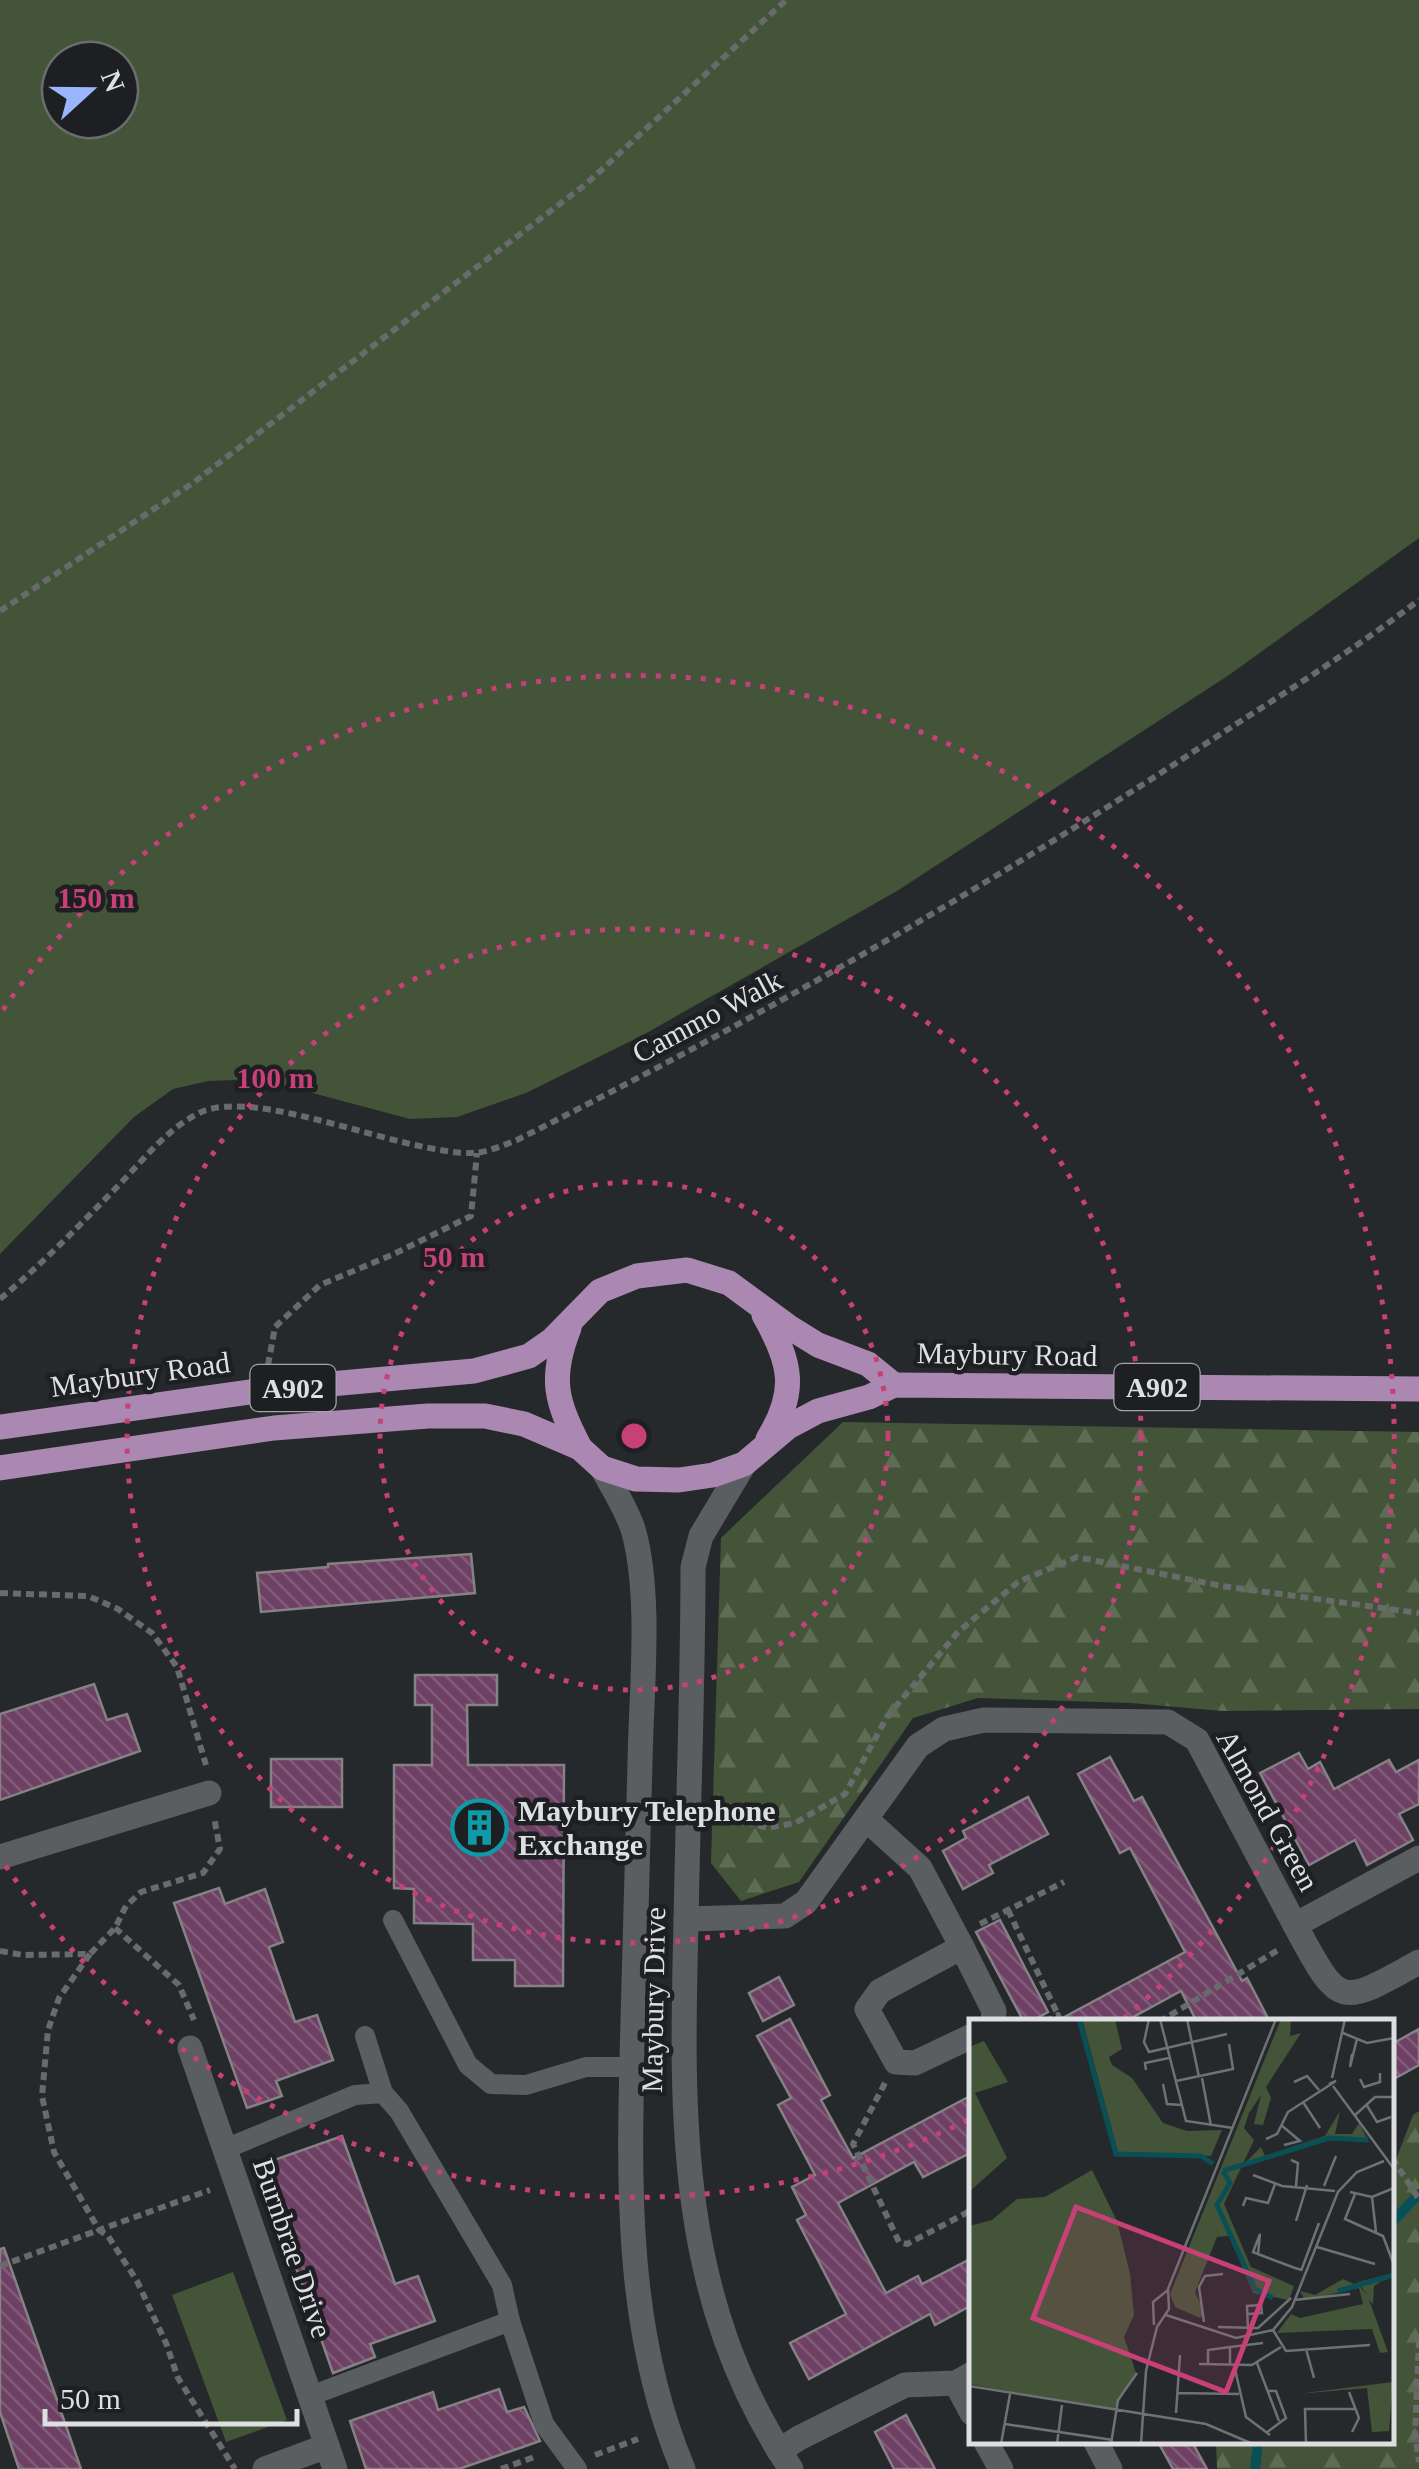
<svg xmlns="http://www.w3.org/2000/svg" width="1419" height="2469" viewBox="0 0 1419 2469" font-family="Georgia,serif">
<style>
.green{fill:#435438;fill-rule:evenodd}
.forest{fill:url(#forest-firs)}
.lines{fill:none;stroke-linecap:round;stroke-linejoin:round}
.stream{stroke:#095056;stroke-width:10}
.building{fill:url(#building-back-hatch);stroke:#858184;stroke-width:2.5}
.path{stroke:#686a6c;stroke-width:6;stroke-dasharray:8 5;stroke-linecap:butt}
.service{stroke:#5b5e61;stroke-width:20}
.minor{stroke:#5b5e61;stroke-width:25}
.tertiary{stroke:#5b5e61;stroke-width:25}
.primary{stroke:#aa88b2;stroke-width:25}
.ring{fill:none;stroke:#c74076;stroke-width:5;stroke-dasharray:5 10}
.labels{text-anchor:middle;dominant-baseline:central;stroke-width:9;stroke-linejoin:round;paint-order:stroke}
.shield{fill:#1d1f22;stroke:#a3a5a8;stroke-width:2.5}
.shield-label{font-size:28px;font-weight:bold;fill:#dddfe1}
.street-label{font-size:30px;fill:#dddfe1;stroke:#1d1f22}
.poi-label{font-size:30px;font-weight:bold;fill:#dddfe1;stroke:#1d1f22;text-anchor:start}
.inset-river{fill:none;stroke:#095056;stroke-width:5}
.inset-road{fill:none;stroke:#6f7274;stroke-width:2.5}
.view{fill:#c74076;fill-opacity:0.15;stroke:#c74076;stroke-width:5}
.inset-edge{fill:none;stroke:#dddfe1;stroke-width:5}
.centre{fill:#c74076;stroke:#1d1f22;stroke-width:5}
.ring-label{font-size:30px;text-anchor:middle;font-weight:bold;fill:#c74076;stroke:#1d1f22;stroke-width:9;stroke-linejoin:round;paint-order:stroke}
</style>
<defs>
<pattern id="forest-firs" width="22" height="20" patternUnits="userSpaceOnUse" patternTransform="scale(2.5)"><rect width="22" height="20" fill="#435438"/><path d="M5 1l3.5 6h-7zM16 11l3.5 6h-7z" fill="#5e6c54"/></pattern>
<pattern id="building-back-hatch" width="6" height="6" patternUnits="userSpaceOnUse" patternTransform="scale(2.5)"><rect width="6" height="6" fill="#6d4064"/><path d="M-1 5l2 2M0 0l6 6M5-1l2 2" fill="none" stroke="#815b7a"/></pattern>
</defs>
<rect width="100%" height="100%" fill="#26292b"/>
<g class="green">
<path d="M 0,0 L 1419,0 L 1419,538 L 1229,675 L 897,891 L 643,1035 L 526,1093 L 457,1117 L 410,1119 L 260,1079 L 208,1081 L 173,1089 L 134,1117 L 0,1254 ZM 60,60 L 120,60 L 120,120 L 60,120 Z"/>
<polygon points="233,2272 287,2420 226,2442 172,2295"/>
</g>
<g class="forest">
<polygon points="843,1422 1419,1432 1419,1709 1223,1711 1131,1703 978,1698 913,1718 799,1882 741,1901 711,1863 721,1538"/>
<polygon points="1419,2111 1419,2469 1217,2469 1216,2442 1392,2442 1392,2170 1413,2115"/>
</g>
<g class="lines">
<g class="stream">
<polyline points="1392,2222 1419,2194"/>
<polyline points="1255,2469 1258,2442"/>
</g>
</g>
<g class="building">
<polygon points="471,1554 475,1593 261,1612 257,1573 328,1567 328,1564"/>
<polygon points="415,1675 497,1675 497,1705 467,1705 468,1765 564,1765 563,1986 515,1986 515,1960 473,1960 473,1924 414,1923 414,1889 394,1888 394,1765 432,1765 432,1705 415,1705"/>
<polygon points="94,1684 107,1720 127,1714 140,1751 0,1800 0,1714"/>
<polygon points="1299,1753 1308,1769 1320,1762 1334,1789 1389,1760 1396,1772 1419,1760 1419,1804 1399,1814 1413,1840 1367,1865 1355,1840 1309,1865 1260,1773"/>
<polygon points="1110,1757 1134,1801 1142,1797 1242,1981 1247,1978 1270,2022 1197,2022 1181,1991 1124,2022 1055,2022 1185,1952 1130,1848 1120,1853 1078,1774"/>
<rect x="271" y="1759" width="71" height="48"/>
<polygon points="1028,1797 1048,1834 989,1865 993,1873 963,1889 943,1851 966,1838 963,1831"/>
<polygon points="219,1888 225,1904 265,1889 283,1942 269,1947 295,2022 317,2015 333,2060 276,2081 282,2096 247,2108 174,1903"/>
<polygon points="1000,1920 1048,2012 1030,2022 1024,2022 976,1932"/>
<polygon points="779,1977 794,2005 763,2021 749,1993"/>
<polygon points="790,2019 830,2095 821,2100 853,2158 972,2095 972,2152 923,2177 914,2162 838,2203 886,2293 918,2276 922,2284 972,2258 972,2305 935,2325 930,2314 809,2379 790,2343 846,2314 797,2220 806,2215 792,2187 815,2175 778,2105 791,2098 757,2036"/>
<polygon points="1419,2029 1419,2065 1392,2080 1392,2044"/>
<polygon points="342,2136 395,2284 418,2276 435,2321 370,2344 375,2357 333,2373 260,2165"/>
<polygon points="4,2248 81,2469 19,2469 0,2412 0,2249"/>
<polygon points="499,2389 507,2412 524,2407 540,2441 459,2469 366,2469 350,2421 433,2392 438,2410"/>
<polygon points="906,2415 935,2469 894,2469 875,2432"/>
<polygon points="1158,2442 1192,2442 1207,2469 1173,2469"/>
</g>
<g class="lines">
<g class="path">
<polyline points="0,611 190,485 586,184 786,0"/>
<path d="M 0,1299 C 41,1265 78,1227 115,1189 C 141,1163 165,1130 199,1113 C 256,1085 403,1155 474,1153 C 488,1152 504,1145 517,1140 C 748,1024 970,897 1187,756 C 1264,705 1345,657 1419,600"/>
<polyline points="268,1365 275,1327 320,1285 394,1254 471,1216 477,1153"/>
<polyline points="0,1593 88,1596 118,1609 152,1633 177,1667 206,1765"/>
<polyline points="717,1796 743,1821 767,1828 795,1823 845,1794 887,1717 958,1632 1018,1582 1077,1557 1222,1586 1419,1613"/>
<polyline points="1008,1910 1058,2015"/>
<polyline points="980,1924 1064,1882"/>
<polyline points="115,1928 179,1985 194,2020"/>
<polyline points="0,1951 23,1955 90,1954 115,1928 126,1906 141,1892 203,1873 220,1849 214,1817"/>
<polyline points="90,1954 59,1998 48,2030 42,2096 54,2152 99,2230 210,2190"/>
<polyline points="1045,2022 1058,2015 1061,2022"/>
<polyline points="1159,2022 1278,1950"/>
<polyline points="885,2083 853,2144 899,2242 907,2244 972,2210"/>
<polyline points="1392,2158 1419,2199"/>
<polyline points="0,2266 99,2230 108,2236 137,2281 166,2343 178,2378 235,2469"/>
<polyline points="1419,2340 1415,2434 1419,2462"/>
<polyline points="595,2455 638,2439"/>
<polyline points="501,2469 537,2456"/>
</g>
<g class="service">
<polyline points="393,1920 468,2065 491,2084 526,2085 586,2067 632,2067"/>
<polyline points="365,2036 383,2093"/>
<polyline points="225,2149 355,2095 383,2093 399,2111 502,2285 510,2321"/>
<polyline points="310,2396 510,2321 544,2424 577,2469"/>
</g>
<g class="minor">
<polyline points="866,1819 920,1868 962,1947"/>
<polyline points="0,1857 209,1793"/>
<path d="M 1419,1858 L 1295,1925 C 1340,2007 1337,2008 1419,1962"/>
<polyline points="686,1919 785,1916 806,1902 918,1746 944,1729 984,1720 1168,1722 1197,1740 1295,1925"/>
<polyline points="972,2036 915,2063 896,2062 867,2009 880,1991 962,1947 994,2011 993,2022"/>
<polyline points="190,2048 335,2469"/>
<polyline points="956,2383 972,2413"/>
<polyline points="986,2442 1001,2469"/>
<polyline points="1096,2442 1110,2469"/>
<polyline points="779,2451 799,2438 905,2385 956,2383 972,2374"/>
<polyline points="265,2469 327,2446"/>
</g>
<g class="tertiary">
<path d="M 744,1464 L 701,1536 L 693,1567 C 693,1686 688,1804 686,1923 C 681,2118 677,2299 791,2469"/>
<path d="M 602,1468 C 613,1488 626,1508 633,1529 C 652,1595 641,1693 640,1763 C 638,1849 636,1935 633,2021 C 629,2172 623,2327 683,2469"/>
</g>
<g class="primary">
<path d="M 764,1315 C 791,1362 798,1391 768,1439"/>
<path d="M 569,1328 C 549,1379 556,1401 580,1448"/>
<polyline points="0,1427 264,1390 474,1371 529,1356 552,1340 600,1291 637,1276 687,1270 729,1283 789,1327 818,1345 868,1364 894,1385"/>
<polyline points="0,1468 274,1428 428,1416 485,1416 524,1424 580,1448 602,1468 636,1479 679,1480 713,1475 744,1464 788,1427 818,1411 869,1397 894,1385 1419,1389"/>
</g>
</g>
<g class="ring">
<circle cx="634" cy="1436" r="254"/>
<circle cx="634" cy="1436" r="507"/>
<path d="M968 2120A761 761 0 0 1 3 1862M3 1010A761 761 0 1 1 1123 2019"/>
</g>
<defs>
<symbol id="building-ring" viewBox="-11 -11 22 22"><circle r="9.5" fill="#1d1f22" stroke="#0f9aa8" stroke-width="1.5"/><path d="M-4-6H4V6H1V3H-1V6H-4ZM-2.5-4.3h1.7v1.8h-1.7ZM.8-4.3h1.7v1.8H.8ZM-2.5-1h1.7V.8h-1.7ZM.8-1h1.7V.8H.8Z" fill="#0f9aa8"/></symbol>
</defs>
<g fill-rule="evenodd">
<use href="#building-ring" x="448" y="1796" width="63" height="63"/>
</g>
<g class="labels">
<g class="shield">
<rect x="1114.5" y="1364" width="85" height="46" rx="8"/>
<rect x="250.5" y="1365" width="85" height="46" rx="8"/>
</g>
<g class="shield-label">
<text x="1157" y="1387">A902</text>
<text x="293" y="1388">A902</text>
</g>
<g class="street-label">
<text transform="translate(707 1016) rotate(-28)">Cammo Walk</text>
<text transform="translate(1007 1354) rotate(1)">Maybury Road</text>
<text transform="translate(140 1374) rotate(-8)">Maybury Road</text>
<text transform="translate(1268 1810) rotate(61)">Almond Green</text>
<text transform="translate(653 2000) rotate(-89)">Maybury Drive</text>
<text transform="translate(293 2248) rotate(71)">Burnbrae Drive</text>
</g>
<g class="poi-label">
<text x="518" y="1810">Maybury Telephone<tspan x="518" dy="34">Exchange</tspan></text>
</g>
</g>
<g transform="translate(969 2019)">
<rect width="425" height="425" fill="#26292b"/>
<path d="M 113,0 L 146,0 L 153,30 L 140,38 L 143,46 L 163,59 L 194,104 L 218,112 L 253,111 L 242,137 L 149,133 ZM 15,22 L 39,63 L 6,74 L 38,139 L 0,173 L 0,28 ZM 123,151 L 148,202 L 161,255 L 165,296 L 155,318 L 167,354 L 145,391 L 0,365 L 0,207 L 23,201 L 48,180 L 76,178 ZM 425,254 L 405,267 L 404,285 L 400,281 L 419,333 L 411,334 L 403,310 L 308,314 L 322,295 L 331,299 L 394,285 L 390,269 L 336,281 L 331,272 L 346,276 L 374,260 L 391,268 L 399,277 L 389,263 ZM 424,363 L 420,412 L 403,413 L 398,369 L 328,375 Z" fill="#435438"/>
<path d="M 312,0 L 322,0 L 321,17 L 332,14 L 297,68 L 302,79 L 294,106 L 285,105 L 292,76 L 280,94 L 275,109 L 285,121 L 255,185 L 282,248 L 325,267 L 320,281 L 284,274 L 261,217 L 248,218 L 226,273 L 235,293 L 231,299 L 206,288 L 201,275 ZM 371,92 L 366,115 L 383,115 L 390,104 L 400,123 L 360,120 L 275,145 L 292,128 L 296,137 L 356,117 Z" fill="#435438"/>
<path class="inset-river" d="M 110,0 L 147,135 L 232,137 L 244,145M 254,152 L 360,119 L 399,121M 254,152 L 261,164 L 248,186 L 286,270 L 304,279M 369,272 L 425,256"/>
<path class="inset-road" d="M 180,0 L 175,23 L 180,33 L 258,15M 191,0 L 217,102 L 264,109M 218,0 L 230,58M 374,14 L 398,24 L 425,19M 383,35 L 381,48 L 388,20M 177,51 L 176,44 L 200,39M 233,59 L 242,107M 363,59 L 376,0M 391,60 L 395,68 L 411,63 L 411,54M 207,62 L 264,50 L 260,25M 325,63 L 338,57 L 350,71M 194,65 L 198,85 L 213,86M 364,67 L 425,150M 334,83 L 351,109M 397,85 L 408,103 L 422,98M 385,97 L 406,78 L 425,78M 312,106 L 331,122 L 315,126M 297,120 L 308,115 L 319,93 L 367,62 L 360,65M 322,141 L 329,144 L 327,167M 284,156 L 313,167 L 366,172M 355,167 L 367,137M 381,173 L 403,178 L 425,169M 386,175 L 376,200 L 414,217 L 425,246M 403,178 L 407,213M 274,187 L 277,179 L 299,184 L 306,165M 327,202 L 338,166M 348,228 L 406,245M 289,235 L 291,215 L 284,233 L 289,235 L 326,249 L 333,251M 332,252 L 350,204M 325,281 L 381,275M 279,295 L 293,294 L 292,286 L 278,287 L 279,311M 197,296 L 267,319 L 304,311 L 323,288 L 369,173 L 388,153 L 415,142M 235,303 L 230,268 L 236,257 L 254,255M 185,306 L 184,283 L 199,271M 249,308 L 289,309 L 322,279M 304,311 L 317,332 L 401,326M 337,330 L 345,359M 288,344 L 310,402M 230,345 L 283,346 L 312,328M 239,346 L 239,331 L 261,328M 261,346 L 261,328 L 294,324M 265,346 L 277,398 L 301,416M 0,367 L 237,405 L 284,425M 380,373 L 390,399 L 383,413M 208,374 L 270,375M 207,394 L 211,336M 36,405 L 144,421M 297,414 L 317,399 L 307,372 L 299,372M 32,425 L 41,375M 88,425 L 93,386M 142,425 L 149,381 L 168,354M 172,425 L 177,352 L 188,308 L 200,290 L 199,270 L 307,0M 337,425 L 336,390 L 387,390"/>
<path class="view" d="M 107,188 L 300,262 L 257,373 L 64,299 Z"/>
<rect width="425" height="425" class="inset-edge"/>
</g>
<circle cx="634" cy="1436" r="15" class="centre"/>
<g class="ring-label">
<text x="96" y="908">150 m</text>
<text x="275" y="1088">100 m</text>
<text x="454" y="1267">50 m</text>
</g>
<g transform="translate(90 90) rotate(69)"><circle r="48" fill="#1d1f22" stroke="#6a6c6e" stroke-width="2.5"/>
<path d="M0-8L18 38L0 25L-18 38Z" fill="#99b5fd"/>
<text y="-15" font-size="28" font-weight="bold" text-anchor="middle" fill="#dddfe1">N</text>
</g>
<path d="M45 2409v15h252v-15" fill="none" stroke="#dddfe1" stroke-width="5"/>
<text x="60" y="2409" font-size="30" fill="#dddfe1" stroke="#1d1f22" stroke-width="8" paint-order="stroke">50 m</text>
</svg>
